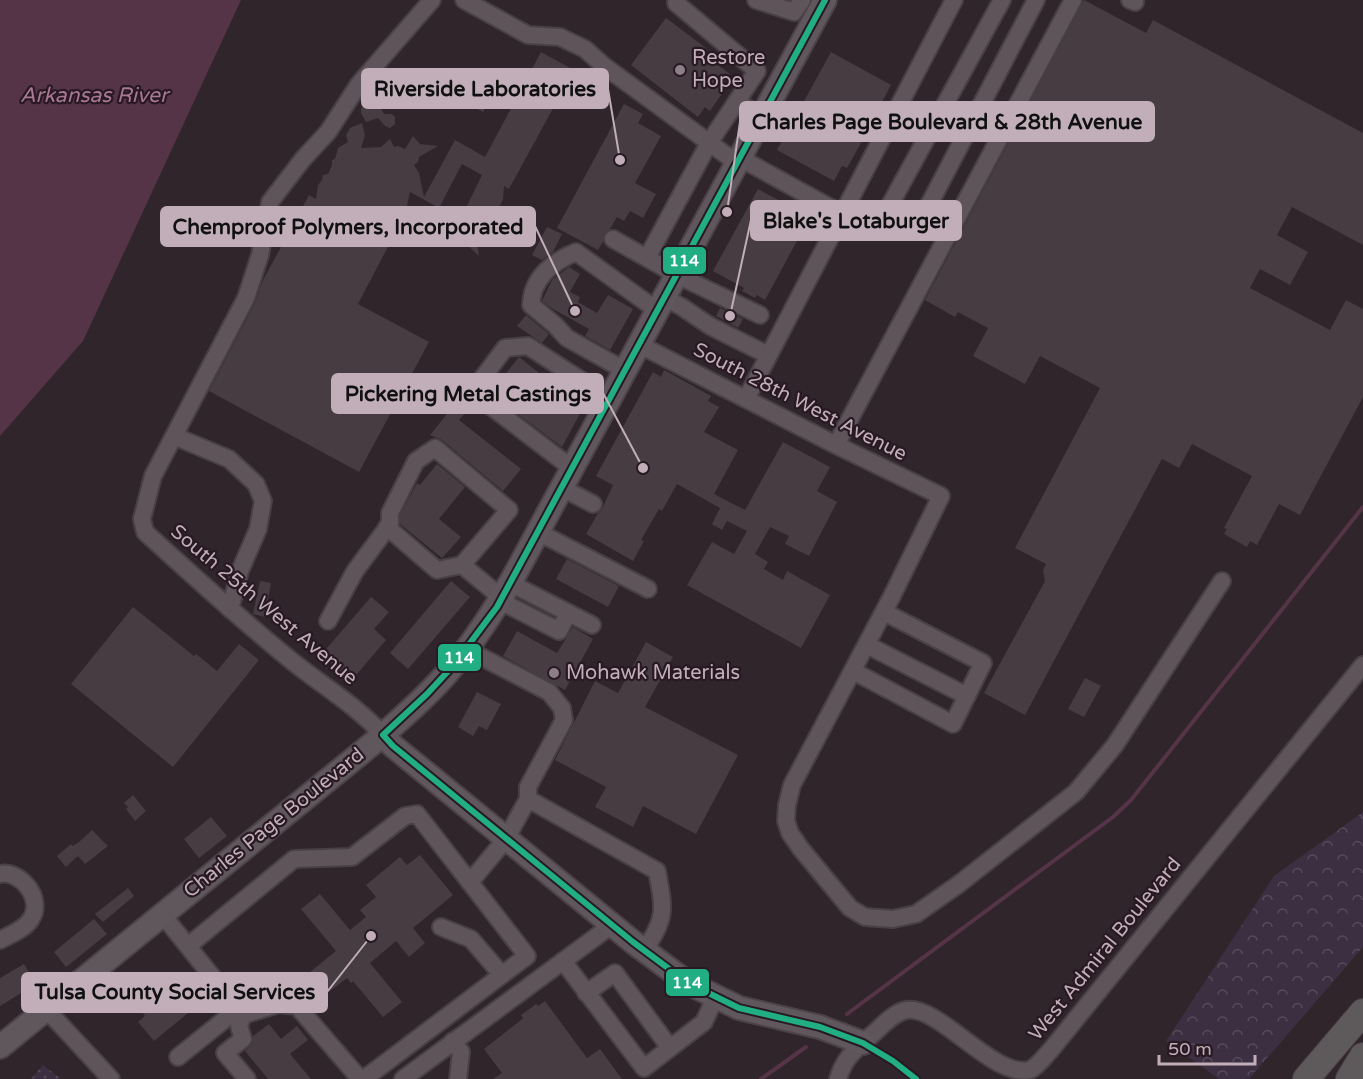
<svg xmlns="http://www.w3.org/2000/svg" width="1363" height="1079" viewBox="0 0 1363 1079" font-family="'Varela Round',sans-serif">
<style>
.forest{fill:url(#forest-crowns)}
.park{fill:url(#park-dots)}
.water{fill:#563448}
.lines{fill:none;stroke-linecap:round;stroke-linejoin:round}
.stream{stroke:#563448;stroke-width:4}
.building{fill:#463c42}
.minor-casing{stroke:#484045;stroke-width:20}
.major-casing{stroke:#4c4248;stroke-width:26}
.highway-casing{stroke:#4b4147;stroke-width:28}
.minor{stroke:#5e5459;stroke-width:16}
.major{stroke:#5f575b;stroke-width:22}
.highway{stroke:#5e595b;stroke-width:26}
.bus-1-casing{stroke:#281922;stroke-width:10}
.bus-1{stroke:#20ae82;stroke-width:6}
.poi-dot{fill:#8e7e87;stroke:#281922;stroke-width:2}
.labels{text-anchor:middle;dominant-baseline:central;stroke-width:4.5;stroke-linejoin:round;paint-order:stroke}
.poi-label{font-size:20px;fill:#c1aeb8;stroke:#281922;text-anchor:start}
.street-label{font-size:20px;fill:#c1aeb8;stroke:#281922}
.water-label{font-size:21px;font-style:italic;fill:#a87894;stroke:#281922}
.leader{fill:none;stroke:#c1aeb8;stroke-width:2}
.callout-dot{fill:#c1aeb8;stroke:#281922;stroke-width:2}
.callout{fill:#c1aeb8;stroke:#c1aeb8;stroke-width:2}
.callout-label{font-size:21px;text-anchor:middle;font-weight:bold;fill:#111}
.line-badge{stroke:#281922;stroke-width:2}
.badge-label{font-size:16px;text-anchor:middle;font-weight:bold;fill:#fff}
</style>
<defs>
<pattern id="forest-crowns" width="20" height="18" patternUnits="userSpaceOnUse" patternTransform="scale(1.5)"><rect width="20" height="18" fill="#3c2f42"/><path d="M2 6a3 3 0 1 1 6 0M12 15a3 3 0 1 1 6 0" fill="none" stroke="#564b5b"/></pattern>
<pattern id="park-dots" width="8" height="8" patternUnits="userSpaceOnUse" patternTransform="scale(1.5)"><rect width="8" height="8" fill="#3c2f42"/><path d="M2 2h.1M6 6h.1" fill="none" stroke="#564b5b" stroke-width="1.8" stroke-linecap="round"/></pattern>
</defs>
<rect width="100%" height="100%" fill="#2f252b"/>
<polygon class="forest" points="1363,812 1363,947 1249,1079 1219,1079 1166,1041 1274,876"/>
<polygon class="park" points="43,1065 61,1079 31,1079"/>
<polygon class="water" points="0,0 241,0 83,341 0,436"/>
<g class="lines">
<g class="stream">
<polyline points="847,1014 1113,817 1131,800 1363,507"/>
<polyline points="761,1079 806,1047"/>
</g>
</g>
<g class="building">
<polygon points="1084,0 1146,33 1153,20 1363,133 1363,245 1292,207 1277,235 1308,252 1290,285 1260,269 1250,288 1330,330 1346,300 1363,309 1363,397 1300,515 1279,504 1257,545 1250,541 1247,547 1224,534 1227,529 1224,528 1252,476 1192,444 1179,468 1162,459 1025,715 984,693 1045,581 1043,570 1046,564 1015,548 1100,388 1040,356 1025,384 973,356 988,328 958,312 955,317 925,300"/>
<polygon points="666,18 706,48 702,53 730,74 719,89 723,92 710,111 705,107 698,117 631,65"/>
<polygon points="541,52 574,70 509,189 504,186 503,200 495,214 491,216 492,222 487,224 487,230 482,233 490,235 477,242 479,256 468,246 463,245 452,232 468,234 461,218 482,175 462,164 439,208 410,192 407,206 397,213 397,223 387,236 392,239 358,304 429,342 359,472 209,391 255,303 262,282 309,195 316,199 318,185 322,180 323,175 328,174 332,165 332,160 335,159 338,148 348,142 346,135 350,128 362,123 365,135 361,148 381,147 390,139 394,147 398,146 405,149 413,136 420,144 438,146 419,157 418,162 414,165 419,173 424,197 455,140 485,157"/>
<polygon points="831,52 891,85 874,117 865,111 852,135 862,141 847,168 842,166 834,181 777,150"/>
<polygon points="489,81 498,86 483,112 474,107"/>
<polygon points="369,100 378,103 384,114 392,114 395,117 395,124 390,128 385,126 378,118 366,122 361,113 361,109 365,102"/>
<polygon points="624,104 643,114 638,123 661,136 635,183 656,194 643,218 630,211 624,221 617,217 610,229 604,234 603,242 598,250 557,228"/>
<polygon points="758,189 810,217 765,300 757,295 755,298 742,291 744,288 713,271"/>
<polygon points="547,227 562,234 553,252 542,260 532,255"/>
<polygon points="569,267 580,274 570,292 580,297 578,302 597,313 608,295 633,309 610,350 585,336 589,329 553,309 542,301 552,280"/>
<polygon points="720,308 743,319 738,328 716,316"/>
<polygon points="526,315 549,334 542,343 517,326"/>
<polygon points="519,357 583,408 562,447 490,393"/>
<polygon points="664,370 711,396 708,401 719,407 704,432 738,450 714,494 745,510 783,442 830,467 817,491 837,502 809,556 785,544 789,536 770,527 755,554 768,562 764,569 783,580 787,571 830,595 801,648 687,585 712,542 734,554 747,531 727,521 722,530 712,524 720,508 677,484 662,511 659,509 641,540 644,541 633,561 586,534 598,513 602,509 613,485 596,476 653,372 661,377"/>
<polygon points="459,399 470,407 459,420 521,469 503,491 442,440 430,435"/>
<polygon points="437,464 465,487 439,519 461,537 442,558 400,524 400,515 417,483 420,485"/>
<polygon points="567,559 619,586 608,607 556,579"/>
<polygon points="260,581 271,583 265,617 253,614"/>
<polygon points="451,581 470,597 408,669 390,653"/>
<polygon points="371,597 389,612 374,629 386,640 351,681 321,655"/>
<polygon points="133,607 194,656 196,654 217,671 239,644 259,660 173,767 71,684"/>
<polygon points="573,627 593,639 565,690 503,656 517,631 557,653"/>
<polygon points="646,642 673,657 645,707 738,755 696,834 643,806 633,827 595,807 606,787 555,760 595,681 618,693"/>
<polygon points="1085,678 1101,686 1084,717 1068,709"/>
<polygon points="477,692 501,704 487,730 479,726 473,736 458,727"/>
<polygon points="133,795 146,811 135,821 126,809 128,807 124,803"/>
<polygon points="211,817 227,836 199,858 184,839"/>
<polygon points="92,830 108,846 85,864 78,856 66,867 57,856 71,844 73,846 79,842"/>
<polygon points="420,855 453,895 413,928 425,943 409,957 396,941 370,963 402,1002 383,1017 353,981 351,983 347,978 322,997 305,976 336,951 301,909 320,894 350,930 366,917 360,910 376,897 366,885 400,857 407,865"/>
<polygon points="128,888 134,896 103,922 95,914"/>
<polygon points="94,919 107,934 66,967 54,952"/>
<polygon points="24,964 36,984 0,1006 0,978"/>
<polygon points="182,984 199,1004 154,1041 138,1022 145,1016 140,1009 149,1001 154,1007"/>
<polygon points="545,1001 587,1058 600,1049 622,1079 493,1079 502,1073 484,1049 516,1024 523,1018 521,1015 536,1004 538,1006"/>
<polygon points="269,1024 281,1039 297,1026 308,1040 290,1054 311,1079 268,1079 245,1051 253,1043 253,1036"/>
</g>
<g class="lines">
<defs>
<g id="minor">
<polyline points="464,0 528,35 560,37 585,49 604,66 737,163"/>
<polyline points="756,0 794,12 802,0"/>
<polyline points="1002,0 890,205 920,222 1036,0"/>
<polyline points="1130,0 1135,2"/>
<polyline points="737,101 761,118"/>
<polyline points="740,158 842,214"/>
<polyline points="613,239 677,275 760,315"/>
<polyline points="647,258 709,143 757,71 676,3"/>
<polyline points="665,298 682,307 710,326 768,355"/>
<polyline points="640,345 836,445 941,496 892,596 792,785 787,805 786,821 790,833 801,849 850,908 865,917 893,919 916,914 959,884 1076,792 1115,745 1222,581"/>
<path d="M 626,371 L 567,338 L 555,325 L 531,305 C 532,278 552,262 576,252 L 658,311"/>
<polyline points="746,399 954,0"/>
<polyline points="174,436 229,459 256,484 263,501 258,529 240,571 230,609"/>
<polyline points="836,445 1073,0"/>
<polyline points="573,469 472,392 505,348 528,346 610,399"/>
<polyline points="562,488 593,504"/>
<polyline points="387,527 437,570 462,565"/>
<polyline points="538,532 648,589"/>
<polyline points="510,583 592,625"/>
<polyline points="500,601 559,631 568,613"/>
<polyline points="328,621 355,571 390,524 390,513 416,461 435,448 509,510 462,565 502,598"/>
<polyline points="867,645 967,696"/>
<polyline points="466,649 549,692 562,708 564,720 528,787 528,799"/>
<polyline points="853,671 953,724 983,663 884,612"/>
<path d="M 383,735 C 355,704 318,683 287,657 C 238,617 192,575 145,532 L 142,519 L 153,476 L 246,298 L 260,255 L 270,202 L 303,159 L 328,132 L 359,84 L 432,0"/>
<path d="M 0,874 C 21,870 44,899 31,919 C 25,929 10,935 0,940"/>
<path d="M 470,882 L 506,839 L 528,799 L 657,871 C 664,908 667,919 644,950"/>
<polyline points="162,914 243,1015"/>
<polyline points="441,927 471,939 502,975"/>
<polyline points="188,946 294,859 352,857 405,816 417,814 527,956 364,1079"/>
<polyline points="563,961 644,1068 704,1022 715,998"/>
<polyline points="586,993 615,973 670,1048"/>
<polyline points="46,1009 111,1079"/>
<polyline points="243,1015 239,1026 243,1039 225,1053 247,1079"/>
<polyline points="453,1041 461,1052 458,1079"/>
<polyline points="178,1057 229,1016 243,1015 279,1004 297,1006 360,1079"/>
<polyline points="403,1079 612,925"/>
<path d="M 838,1079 C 845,1056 856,1049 874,1033 C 883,1025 894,1012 907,1010 C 939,1005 994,1079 1030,1070 C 1038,1066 1044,1057 1050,1051 L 1363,665"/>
</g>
<g id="major">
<polyline points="383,735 393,746 633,942 688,983 739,1008 820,1027 863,1043"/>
<path d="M 0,1047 L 383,735 C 407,713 432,692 453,666 C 476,639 495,609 513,578 L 825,0"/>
</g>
<g id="highway">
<polyline points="1306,1079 1363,1012"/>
<polyline points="1349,1079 1363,1056"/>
</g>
</defs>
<use href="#minor" class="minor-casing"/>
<use href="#major" class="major-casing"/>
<use href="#highway" class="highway-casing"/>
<use href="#minor" class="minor"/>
<use href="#major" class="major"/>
<use href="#highway" class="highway"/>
<defs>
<polyline id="bus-1" points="825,0 497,607 452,667 427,694 383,735 393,746 633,942 688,983 739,1008 820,1027 863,1043 893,1061 916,1079"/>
</defs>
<use href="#bus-1" class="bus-1-casing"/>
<use href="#bus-1" class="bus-1"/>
</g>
<g class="poi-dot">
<circle cx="680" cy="70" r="6"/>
<circle cx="554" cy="673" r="6"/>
</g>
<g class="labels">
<g class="poi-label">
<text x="692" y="58">Restore<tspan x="692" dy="23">Hope</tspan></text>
<text x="566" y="673">Mohawk Materials</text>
</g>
<g class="street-label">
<text transform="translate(800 402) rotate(27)">South 28th West Avenue</text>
<text transform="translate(264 605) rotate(40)">South 25th West Avenue</text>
<text transform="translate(274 823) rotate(-39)">Charles Page Boulevard</text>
<text transform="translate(1105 949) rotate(-51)">West Admiral Boulevard</text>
</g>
<g class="water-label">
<text x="94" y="95">Arkansas River</text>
</g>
</g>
<path class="leader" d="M620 160L608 89M727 212L740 122M730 316L751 220M575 311L535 226M643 468L603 393M371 936L327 992"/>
<g class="callout-dot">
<circle cx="620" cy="160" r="6"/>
<circle cx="727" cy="212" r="6"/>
<circle cx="730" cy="316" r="6"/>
<circle cx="575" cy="311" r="6"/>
<circle cx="643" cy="468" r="6"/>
<circle cx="371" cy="936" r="6"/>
</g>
<g class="callout">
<rect x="362" y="69" width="246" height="39" rx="6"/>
<rect x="740" y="102" width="414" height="39" rx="6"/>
<rect x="751" y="201" width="210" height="39" rx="6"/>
<rect x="161" y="207" width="374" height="39" rx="6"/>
<rect x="332" y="374" width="271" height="39" rx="6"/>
<rect x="22" y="973" width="305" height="39" rx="6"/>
</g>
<g class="callout-label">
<text x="485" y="96">Riverside Laboratories</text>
<text x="947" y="129">Charles Page Boulevard &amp; 28th Avenue</text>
<text x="856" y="228">Blake's Lotaburger</text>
<text x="348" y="234">Chemproof Polymers, Incorporated</text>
<text x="468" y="401">Pickering Metal Castings</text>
<text x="175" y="999">Tulsa County Social Services</text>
</g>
<g class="line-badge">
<rect x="662" y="246" width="45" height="29" rx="6" fill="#20ae82"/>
<rect x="437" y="643" width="45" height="29" rx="6" fill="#20ae82"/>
<rect x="665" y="968" width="45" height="29" rx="6" fill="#20ae82"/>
</g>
<g class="badge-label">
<text x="684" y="266">114</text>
<text x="459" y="663">114</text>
<text x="687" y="988">114</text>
</g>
<path d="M1159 1055v9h96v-9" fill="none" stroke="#c1aeb8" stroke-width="3"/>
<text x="1168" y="1055" font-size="18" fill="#c1aeb8" stroke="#281922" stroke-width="4.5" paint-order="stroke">50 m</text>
</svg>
